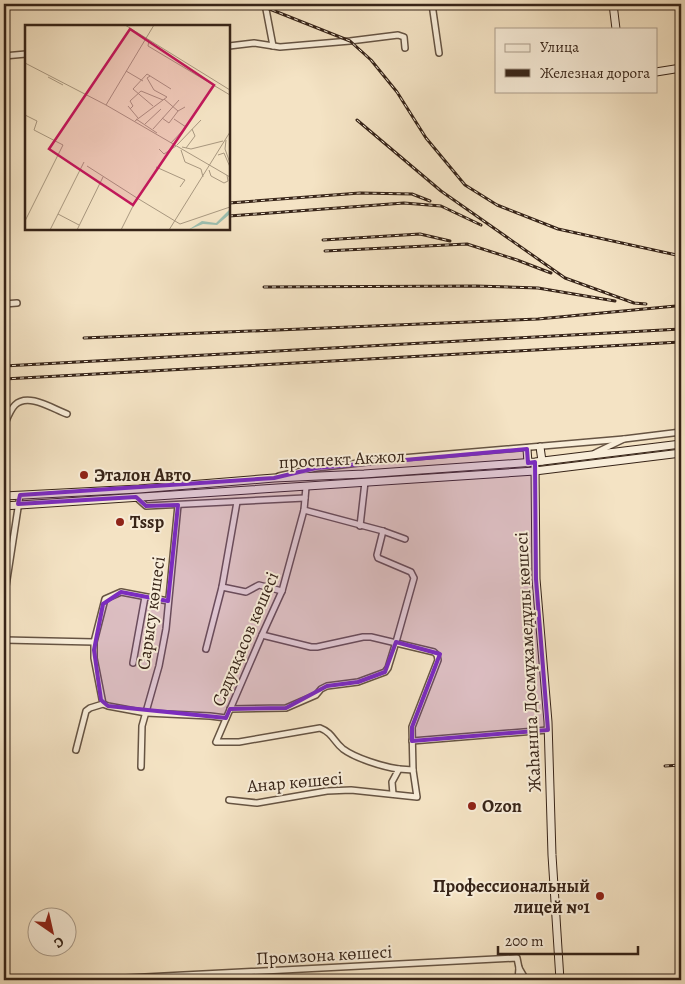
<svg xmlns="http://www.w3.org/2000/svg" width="685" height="984" viewBox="0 0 685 984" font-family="Alegreya,serif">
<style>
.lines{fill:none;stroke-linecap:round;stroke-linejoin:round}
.street-casing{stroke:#665443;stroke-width:8}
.secondary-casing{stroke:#372418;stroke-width:9}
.street{stroke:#f8edd9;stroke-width:5}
.secondary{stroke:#f8edd9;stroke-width:7}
.rail-casing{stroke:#372418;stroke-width:3}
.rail{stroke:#f8edd9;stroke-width:1;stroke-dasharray:4;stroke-linecap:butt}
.marked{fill:#7b2cbf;fill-opacity:0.2;stroke:#7b2cbf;stroke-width:4;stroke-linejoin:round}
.poi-dot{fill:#8f2418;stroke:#f8edd9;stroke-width:2}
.labels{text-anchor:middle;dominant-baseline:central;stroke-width:4;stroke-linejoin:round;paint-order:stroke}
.street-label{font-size:18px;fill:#372418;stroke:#f8edd9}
.poi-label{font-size:18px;font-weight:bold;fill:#372418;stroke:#f8edd9;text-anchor:start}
.inset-road{fill:none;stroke:#a8977f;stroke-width:1}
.view{fill:#c2185b;fill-opacity:0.15;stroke:#c2185b;stroke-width:2.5}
.inset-edge{fill:none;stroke:#372418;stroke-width:2.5}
</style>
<rect width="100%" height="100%" fill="#f4e3c4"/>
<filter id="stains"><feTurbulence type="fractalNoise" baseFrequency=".004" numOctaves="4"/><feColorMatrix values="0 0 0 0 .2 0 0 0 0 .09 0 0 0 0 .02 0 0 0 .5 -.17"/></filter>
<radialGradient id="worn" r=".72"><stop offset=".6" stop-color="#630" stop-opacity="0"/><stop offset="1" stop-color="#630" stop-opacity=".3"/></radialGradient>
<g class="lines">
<defs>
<g id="street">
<polyline points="265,4 273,46"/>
<polyline points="432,4 439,53"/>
<polyline points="229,46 254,43 280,47 350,41 398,35 404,37 405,48"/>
<polyline points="4,56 26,54"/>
<polyline points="4,304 17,303"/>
<path d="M 4,426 C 7,419 10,410 15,405 C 28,392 53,409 67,414"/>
<polyline points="595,453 624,439 681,432"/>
<polyline points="279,476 316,468 402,458 624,439"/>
<path d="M 306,487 L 304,510 L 282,591 L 262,635 L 216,742 L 239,742 L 320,728 C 333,733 333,741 343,749 C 355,758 383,767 399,769 L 392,782 L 393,794"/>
<polyline points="136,497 146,506 305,498"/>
<polyline points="304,510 383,531 405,539"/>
<polyline points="360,526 365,482"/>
<polyline points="222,587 246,592 259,585 282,591"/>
<polyline points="4,599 20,495"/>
<polyline points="4,640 94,642"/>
<polyline points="206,649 222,587 237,502"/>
<polyline points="133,663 145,597"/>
<polyline points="103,704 108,706 146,713 210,716 226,718"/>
<polyline points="230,709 286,708 316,695 321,689 327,686 358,682 385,672 388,668 396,642 414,578 411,572 378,558 377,555 383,531"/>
<polyline points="412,741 548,730"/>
<polyline points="76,750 86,711 90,708 103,704 94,658 94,642 105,599 121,592 168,601"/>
<polyline points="141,767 142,726 159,666 166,629 178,505"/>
<polyline points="399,769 413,770"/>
<polyline points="229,800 257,803 327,791 351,790 417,797 413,770 412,727 438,660 437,655 434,652 371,637 363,637 317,647 311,647 262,635"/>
<polyline points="87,980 517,958 519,968 526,980"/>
<polyline points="518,980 519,968"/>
</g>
<g id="secondary">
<polyline points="613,4 616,29"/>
<polyline points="4,38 4,56"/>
<polyline points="656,72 681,68"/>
<polyline points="540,447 542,461"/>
<polyline points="527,449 528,463"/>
<polyline points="535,467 536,579 548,722 552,855 560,980"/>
<polyline points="4,496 139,489 274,478 364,474 535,462 681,444"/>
<polyline points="4,506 535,471 681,453"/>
</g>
</defs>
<use href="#street" class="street-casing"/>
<use href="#secondary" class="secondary-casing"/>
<use href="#street" class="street"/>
<use href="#secondary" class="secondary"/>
<defs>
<g id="rail">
<polyline points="257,4 350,41 371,60 397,92 426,138 465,185 497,205 558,229 681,256"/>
<polyline points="357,120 441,191 565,278 634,303 646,304"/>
<polyline points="229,203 360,193 412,194 430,201"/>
<polyline points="229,216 404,203 441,206 481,225"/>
<polyline points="323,240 420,234 450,241"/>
<polyline points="325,251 467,244 517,260 551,273"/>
<polyline points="264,287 476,286 538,288 615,301"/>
<polyline points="84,338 538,319 676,306"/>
<polyline points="4,366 681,329"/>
<polyline points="4,379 681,342"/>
<polyline points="665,766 681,765"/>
</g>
</defs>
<use href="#rail" class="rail-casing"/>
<use href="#rail" class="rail"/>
</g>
<path class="marked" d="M 527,449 L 528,463 L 535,462 L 536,579 L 548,730 L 412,741 L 412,727 L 440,654 L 396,642 L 385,672 L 358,682 L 327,686 L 286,708 L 230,709 L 226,718 L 108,706 L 101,700 L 94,650 L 103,604 L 121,592 L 168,601 L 178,505 L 146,506 L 136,497 L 18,504 L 20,495 L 274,478 L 316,468 Z"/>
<g class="poi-dot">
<circle cx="84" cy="475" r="5"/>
<circle cx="120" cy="522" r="5"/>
<circle cx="472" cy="806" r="5"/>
<circle cx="600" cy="896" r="5"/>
</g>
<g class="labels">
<g class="street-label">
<text transform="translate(342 459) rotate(-3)">проспект Акжол</text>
<text transform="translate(151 613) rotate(-82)">Сарысу көшесі</text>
<text transform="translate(245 639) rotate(-67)">Сәдуақасов көшесі</text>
<text transform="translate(528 662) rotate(-93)">Жаһанша Досмұхамедұлы көшесі</text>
<text transform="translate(295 782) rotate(-5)">Анар көшесі</text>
<text transform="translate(324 955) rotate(-3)">Промзона көшесі</text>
</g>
<g class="poi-label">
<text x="94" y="475">Эталон Авто</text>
<text x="130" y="522">Tssp</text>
<text x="482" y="806">Ozon</text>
<text x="590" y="886" text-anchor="end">Профессиональный<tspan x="590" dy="21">лицей №1</tspan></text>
</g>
</g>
<g transform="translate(25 25)">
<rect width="205" height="205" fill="#f4e3c4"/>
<path d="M 205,184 L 205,189 L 192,200 L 178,199 L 163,205 L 177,196 L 191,198 Z" fill="#9cbeaf"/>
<path class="inset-road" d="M 100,0 L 205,65M 124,15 L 123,21 L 205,70M 0,38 L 81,80 L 205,152M 101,46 L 118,56M 23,52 L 38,60M 139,74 L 153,86M 81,80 L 129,0M 103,81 L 113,93M 128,81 L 108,64 L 122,49 L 146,64M 105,84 L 108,81 L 105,76 L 116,66 L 138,75M 0,90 L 12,96 L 9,105 L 38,120 L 0,196M 137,93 L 144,98 L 153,86 L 160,82M 111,94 L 132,108M 110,96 L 142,72 L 129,65 L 122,53 L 125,51M 120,99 L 136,84M 128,104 L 154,75M 201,115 L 200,124 L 205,138M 146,118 L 161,102 L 149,94M 152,120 L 176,95M 157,122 L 166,124 L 198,116M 161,123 L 170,111 L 167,104M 134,124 L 139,129 L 151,121M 156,125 L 160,137 L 176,144 L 178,152M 193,130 L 199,128 L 205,142M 62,141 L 112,173M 131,142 L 160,155 L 155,162M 184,145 L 186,151 L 199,158 L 203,156 L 202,150M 33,189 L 54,200M 25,205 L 59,137M 52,205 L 78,152M 96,205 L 112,173 L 155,199 L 205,182M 144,205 L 205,107"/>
<path class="view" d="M 105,4 L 189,60 L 108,180 L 24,124 Z"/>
<rect width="205" height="205" class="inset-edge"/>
</g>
<rect width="685" height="984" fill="none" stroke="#f4e3c4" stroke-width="20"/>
<rect x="5" y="5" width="675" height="974" fill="none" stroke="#372418" stroke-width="2.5"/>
<rect x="10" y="10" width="665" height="964" fill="none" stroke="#372418"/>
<rect x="495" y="28" width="162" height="65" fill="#f8edd9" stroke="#ab9d8c"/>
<rect x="505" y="44" width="25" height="8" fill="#f8edd9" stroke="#ab9d8c"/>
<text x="540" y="52" font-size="15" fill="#372418">Улица</text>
<rect x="505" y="69" width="25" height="8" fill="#372418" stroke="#ab9d8c"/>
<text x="540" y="78" font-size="15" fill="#372418">Железная дорога</text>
<g transform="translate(52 932) rotate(146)"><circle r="24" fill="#f8edd9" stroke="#ab9d8c"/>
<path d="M0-4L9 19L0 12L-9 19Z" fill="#8f2418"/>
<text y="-8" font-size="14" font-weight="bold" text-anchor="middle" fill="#372418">С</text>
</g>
<path d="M498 946v8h140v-8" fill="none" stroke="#372418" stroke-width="2.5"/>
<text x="505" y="946" font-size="15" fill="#372418" stroke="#f8edd9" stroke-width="4" paint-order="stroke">200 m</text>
<rect width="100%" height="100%" filter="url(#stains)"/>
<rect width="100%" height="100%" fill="url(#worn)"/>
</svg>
